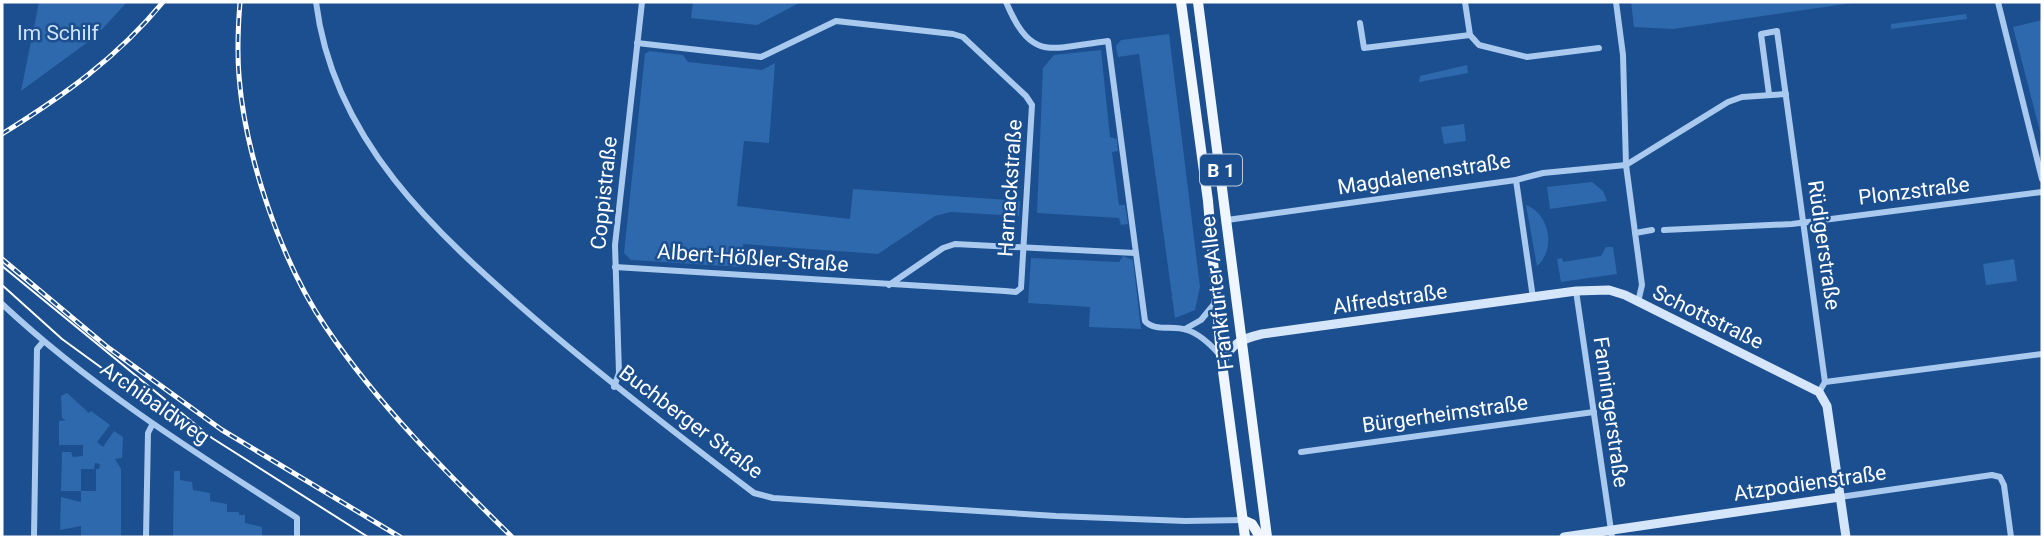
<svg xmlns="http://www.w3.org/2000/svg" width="2044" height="539" viewBox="0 0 2044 539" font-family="Roboto,sans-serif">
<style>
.green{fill:#2e69ad;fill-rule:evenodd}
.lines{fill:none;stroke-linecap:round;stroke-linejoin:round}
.street{stroke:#a9c9ee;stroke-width:6}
.secondary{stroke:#d6e6fa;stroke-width:9}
.primary{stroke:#f0f6ff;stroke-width:10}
.tram{stroke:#fff;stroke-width:2}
.rail-casing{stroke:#fff;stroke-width:5}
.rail{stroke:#1b4f8f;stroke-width:2.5;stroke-dasharray:8;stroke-linecap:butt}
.labels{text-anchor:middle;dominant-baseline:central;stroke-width:5;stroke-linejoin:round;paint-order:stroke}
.shield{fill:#1b4f8f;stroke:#bbcadd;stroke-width:2}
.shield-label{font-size:19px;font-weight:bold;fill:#fff}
.park-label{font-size:21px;fill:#cfe3fa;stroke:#1b4f8f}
.street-label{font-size:21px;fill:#fff;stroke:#1b4f8f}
</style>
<rect width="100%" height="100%" fill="#1b4f8f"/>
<g class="green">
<polygon points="39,2 127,2 96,36 21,91"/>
<polygon points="693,2 801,2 757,25 691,18"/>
<polygon points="1631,2 1859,2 1673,29 1634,27"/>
<polygon points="1966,14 1967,19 1891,29 1891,24"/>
<polygon points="2042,20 2042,139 2013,27"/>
<polygon points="1169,34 1200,287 1195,310 1175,318 1139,54 1118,57 1116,46 1121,40"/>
<polygon points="1101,50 1110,137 1117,139 1118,151 1112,152 1119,205 1125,205 1128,224 1121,225 1119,218 1037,213 1043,68 1054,55"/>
<polygon points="649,51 683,55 688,62 762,70 775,63 769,143 744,141 737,206 850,219 853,189 1020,201 1019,216 951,212 935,216 878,254 743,244 742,267 631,260 624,253 645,54"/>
<polygon points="1467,65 1468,73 1419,82 1420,76"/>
<polygon points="1464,124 1466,141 1444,144 1441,127"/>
<polygon points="1592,182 1603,191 1607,201 1550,209 1547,187"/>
<path d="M 1526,205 C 1550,214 1556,250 1537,266 Z"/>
<polygon points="1606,247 1613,247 1617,274 1561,282 1557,259 1562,258 1563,262 1601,256"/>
<polygon points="1123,256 1133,260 1141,329 1089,327 1090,307 1028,303 1031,258 1119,262"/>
<polygon points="2014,259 2017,281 1986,285 1983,264"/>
<path d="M 67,393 L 89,413 L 91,411 L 110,425 L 97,442 L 103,447 L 114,431 L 123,437 L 122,458 L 115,459 L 121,469 L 121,537 L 58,537 L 81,537 L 81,526 L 60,530 L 61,497 L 81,502 L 81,491 L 61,491 L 62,452 L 71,452 L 73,457 L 83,456 L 83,445 L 59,445 L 59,421 L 66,420 L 62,418 L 61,396 ZM 95,463 L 100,464 L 99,469 L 96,469 L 96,491 L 81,491 L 81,469 L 94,469 Z"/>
<polygon points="174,471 180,471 180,480 192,482 193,490 210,493 210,501 227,504 227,512 239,512 239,515 245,515 245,523 262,527 262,536 273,537 173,537"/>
</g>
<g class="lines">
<g class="street">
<path d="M 316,2 C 333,140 435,232 534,318 C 605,379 679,436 754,493 L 773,498 L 1056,516 L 1185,521 L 1243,520"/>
<path d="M 1006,2 C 1032,63 1050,48 1108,41 L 1145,321 C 1154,332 1174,325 1187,330 C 1200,334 1210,344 1219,354"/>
<polyline points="1465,2 1470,35 1479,45 1527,57 1599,48"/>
<polyline points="1616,2 1623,55 1626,165 1642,285 1638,302"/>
<polyline points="1998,2 2042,179"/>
<polyline points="1360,23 1364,48 1470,35"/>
<polyline points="1769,94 1761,34 1777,31 1825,382 1819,392"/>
<polyline points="1516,180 1533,298"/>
<polyline points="1227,220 1516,180 1543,173 1626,165 1728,102 1742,97 1786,94"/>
<polyline points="1664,230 1792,224 2042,192"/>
<polyline points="1635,233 1652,230"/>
<polyline points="615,267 1005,291 1016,292 1021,288 1032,105 1026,96 963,37 953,34 836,21 761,57 637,43"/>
<polyline points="889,285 943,248 955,244 1135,253"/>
<polyline points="1576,291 1612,537"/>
<path d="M 2,304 C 92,388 194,452 297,518 L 297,537"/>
<polyline points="1185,329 1201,320 1215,303"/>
<polyline points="1825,382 2042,354"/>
<polyline points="614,387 619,373 615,245 642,2"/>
<polyline points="1301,452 1594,412"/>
<polyline points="1840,497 1992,475 2000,477 2004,485 2011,537"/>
<polyline points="34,537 37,349 43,342"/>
<polyline points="146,537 148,433 152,425"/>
</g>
<g class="secondary">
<path d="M 1222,363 C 1232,343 1241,339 1262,334 L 1576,291 L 1609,290 L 1625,295 L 1819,392 L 1827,406 L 1846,537"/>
<polyline points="1564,537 1840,497"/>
</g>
<g class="primary">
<polyline points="1181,2 1208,201 1221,356 1245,537"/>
<polyline points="1198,2 1267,537"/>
<polyline points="1243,520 1252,524 1260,537"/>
</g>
<g class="tram">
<polyline points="2,266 212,438 368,537"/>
<polyline points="2,285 62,339 165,414"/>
</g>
<defs>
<g id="rail">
<path d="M 240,2 C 238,27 237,51 239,76 C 245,155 281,261 325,326 C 378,405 445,471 512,537"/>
<path d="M 2,134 C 63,96 117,58 163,2"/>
<polyline points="2,259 106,346 222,430 400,537"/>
</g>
</defs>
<use href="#rail" class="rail-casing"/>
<use href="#rail" class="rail"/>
</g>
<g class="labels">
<rect class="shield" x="1200" y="154.5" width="42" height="31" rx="5"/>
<g class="shield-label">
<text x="1221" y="170">B 1</text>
</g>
<g class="park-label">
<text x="58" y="33">Im Schilf</text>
</g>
<g class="street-label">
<text transform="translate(1424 174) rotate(-9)">Magdalenenstraße</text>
<text transform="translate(1010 188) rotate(-86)">Harnackstraße</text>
<text transform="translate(1914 191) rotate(-7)">Plonzstraße</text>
<text transform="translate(604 193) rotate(-84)">Coppistraße</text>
<text transform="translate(1824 245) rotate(82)">Rüdigerstraße</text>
<text transform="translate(753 258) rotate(4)">Albert-Hößler-Straße</text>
<text transform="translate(1217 293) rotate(-97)">Frankfurter Allee</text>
<text transform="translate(1390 299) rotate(-8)">Alfredstraße</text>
<text transform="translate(1708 317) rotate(26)">Schottstraße</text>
<text transform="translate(155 403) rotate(35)">Archibaldweg</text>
<text transform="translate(1611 412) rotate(82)">Fanningerstraße</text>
<text transform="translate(1445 414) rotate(-8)">Bürgerheimstraße</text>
<text transform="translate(691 422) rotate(37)">Buchberger Straße</text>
<text transform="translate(1810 483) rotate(-8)">Atzpodienstraße</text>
</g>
</g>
<rect width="2044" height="539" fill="none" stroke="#ffffff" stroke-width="7"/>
</svg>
